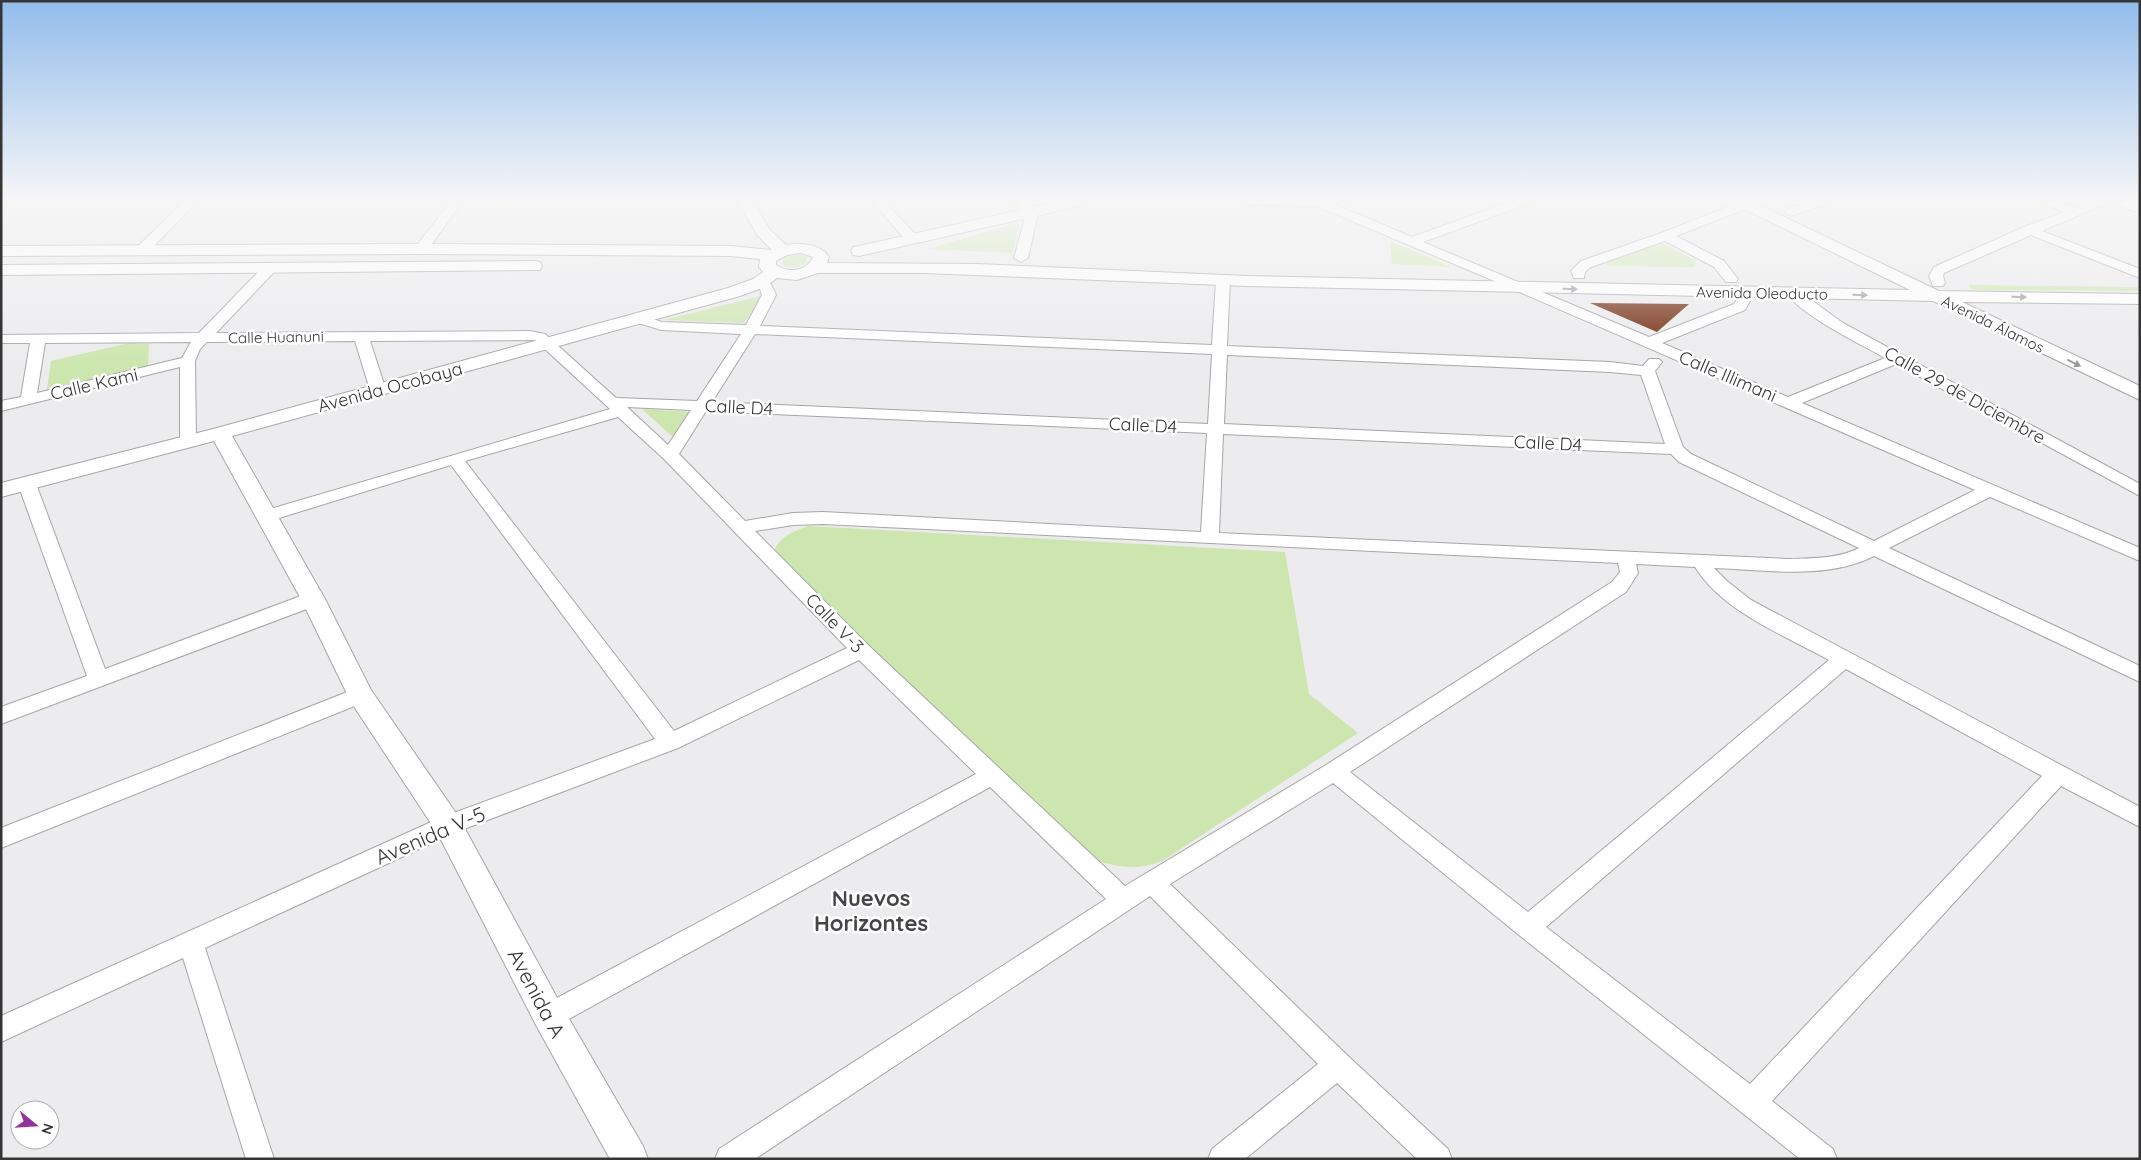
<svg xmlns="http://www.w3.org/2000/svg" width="2141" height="1160" viewBox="0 0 2141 1160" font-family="Quicksand,sans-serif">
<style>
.green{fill:#cde6af}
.building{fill:#6f2709}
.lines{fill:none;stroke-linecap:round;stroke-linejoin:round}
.minor-casing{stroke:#a6a6a7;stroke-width:2}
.tertiary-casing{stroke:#a6a6a7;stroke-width:2}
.minor{fill:#fff;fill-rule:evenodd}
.tertiary{fill:#fff;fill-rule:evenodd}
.oneway{fill:#9a9a9a}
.labels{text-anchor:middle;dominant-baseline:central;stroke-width:5;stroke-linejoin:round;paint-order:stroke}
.far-street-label{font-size:15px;fill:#353535;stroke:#fff}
.street-label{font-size:18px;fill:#353535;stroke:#fff}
.near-street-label{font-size:21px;fill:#353535;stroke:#fff}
.near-neighbourhood-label{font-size:22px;font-weight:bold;fill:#444546;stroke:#fff}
</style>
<rect width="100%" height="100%" fill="#ececee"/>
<g class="green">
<polygon points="1019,222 1013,253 928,249"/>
<polygon points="1390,241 1451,267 1392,264"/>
<polygon points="1657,241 1696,260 1695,267 1610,266 1605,263"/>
<path d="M 796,254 L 807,256 L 807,262 C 800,268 791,269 782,264 L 784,258 Z"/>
<polygon points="1970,285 2140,287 2140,291 1974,290 1969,287"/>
<polygon points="764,295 744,323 664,320"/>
<polygon points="129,343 149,344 148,366 47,389 51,361"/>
<polygon points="642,409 689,412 675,439"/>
<path d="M 808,526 L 1285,552 L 1309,694 L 1358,733 L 1162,861 C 1135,872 1114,866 1087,858 L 774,554 C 776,538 794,531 808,526 Z"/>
</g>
<polygon class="building" points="1590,303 1689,304 1657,332"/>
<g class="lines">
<defs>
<g id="minor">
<polygon points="185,201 198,201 147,253 137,253 135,250 137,247"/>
<polygon points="451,201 463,201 426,252 416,252 414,249"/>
<polygon points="872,201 884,201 918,237 919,240 918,243 908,243"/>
<polygon points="1014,201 1027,201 1038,213 1028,258 1021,262 1014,258 1026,214"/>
<path d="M 1242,201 L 1330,201 L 1329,202 L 1412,237 L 1512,201 L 1529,201 L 1527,204 L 1423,242 L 1649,337 L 1734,304 L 1738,297 L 1734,292 L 1736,289 L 1746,289 L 1752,297 L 1745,310 L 1662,343 L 1788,397 L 1885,358 C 1859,343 1804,317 1787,294 L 1789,291 L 1799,291 L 1843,323 L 2140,484 L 2140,496 L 1896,364 L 1802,403 L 2140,548 L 2140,561 L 1990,497 L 1889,548 L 2140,666 L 2140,682 L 1874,556 C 1827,580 1766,570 1714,568 L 1727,581 L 1751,600 L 2140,807 L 2140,827 L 2061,786 L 1772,1101 L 1833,1149 L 1837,1159 L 1800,1159 L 1519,935 L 1333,783 L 1170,884 L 1348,1056 L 1448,1149 L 1452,1159 L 1417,1159 L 1337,1083 L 1245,1159 L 1208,1159 L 1212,1149 L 1318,1064 L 1150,896 L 755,1159 L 715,1159 L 719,1149 L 1106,899 L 990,787 L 558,1025 L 549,1029 L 540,1025 L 536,1016 L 540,1007 L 976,774 L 859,660 L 678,748 L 456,832 L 205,948 L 274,1159 L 246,1159 L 183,958 L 1,1042 L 1,1016 L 440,818 L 655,739 L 451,465 L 266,522 L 260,520 L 257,516 L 260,512 L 610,409 L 535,340 L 370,341 L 386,390 L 383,393 L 373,393 L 370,390 L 355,341 L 207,342 L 200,349 L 195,361 L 196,442 L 194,445 L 182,445 L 180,442 L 180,367 L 1,411 L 1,401 L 21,397 L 30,343 L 1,343 L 1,335 L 199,333 L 266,264 L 271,263 L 278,267 L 276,270 L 216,333 L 530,331 L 545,334 L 616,398 L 697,401 L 741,334 L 661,330 L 632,321 L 630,318 L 632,315 L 637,314 L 662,322 L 746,325 L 762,295 L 760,289 L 752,283 L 759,279 L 771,284 L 776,295 L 760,326 L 1212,345 L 1216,280 L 1223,276 L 1230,280 L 1227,346 L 1610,362 L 1643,366 L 1649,359 L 1659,359 L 1662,362 L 1655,371 L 1683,447 L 1691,454 L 1874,541 L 1975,490 L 1485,277 L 1316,206 L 1248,205 ZM 755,334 L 1212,354 L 1208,424 L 712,402 ZM 191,342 L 182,358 L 37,393 L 45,343 ZM 1227,355 L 1610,372 L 1641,375 L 1665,444 L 1224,424 ZM 627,407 L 691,410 L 668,445 ZM 706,411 L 1207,433 L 1201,532 L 823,512 L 793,513 L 745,521 L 679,454 ZM 618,417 L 664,459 L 847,648 L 674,731 L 465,461 ZM 1223,434 L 1671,454 L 1679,462 L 1859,548 C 1838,559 1812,558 1789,559 L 1219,533 ZM 823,524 L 1618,563 L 1620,572 L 1612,582 L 1326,765 L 1125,886 L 868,645 L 755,531 L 793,525 ZM 1636,564 L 1695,567 C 1723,612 1784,635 1829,660 L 1528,912 L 1350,772 L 1626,592 L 1638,573 ZM 1846,669 L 2042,776 L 1750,1084 L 1546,927 Z"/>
<polygon points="1743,201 1751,201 1753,204 1751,207 1676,236 1724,261 1738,279 1736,282 1726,282 1714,267 1665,241 1591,267 1585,272 1584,278 1574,278 1571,271 1581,261 1661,233"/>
<polygon points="1812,201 1829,201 1827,204 1791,216 1785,212 1787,209"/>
<polygon points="2040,201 2056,201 2075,208 2091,201 2107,201 2105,204 2042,231 2140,269 2140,278 2031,235 1944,273 1943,276 1945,283 1943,286 1933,286 1929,276 1934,267 2024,227 2064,212 2042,204"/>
<polygon points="2112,201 2129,201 2140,205 2140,213 2114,204"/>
<polygon points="27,479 33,480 36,484 105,669 306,594 313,592 320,594 323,599 320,604 1,724 1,707 87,676 18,484 21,480"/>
<polygon points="360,687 367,689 370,695 367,701 1,848 1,828"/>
</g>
<g id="tertiary">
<path d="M 737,201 L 753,201 L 770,230 L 786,245 C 802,243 819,243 829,257 L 827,263 L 977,264 L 1247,276 L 1910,290 L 1734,204 L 1731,201 L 1751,201 L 1939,291 L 2140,294 L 2140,304 L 1962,302 L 2140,386 L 2140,400 L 1933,301 L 1247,286 L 923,273 L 818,273 L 797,280 L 777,278 L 765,287 L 740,296 L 232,436 L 325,599 L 371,690 L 458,816 L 561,1005 L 643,1146 L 648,1159 L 610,1159 L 537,1027 L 438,834 L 351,702 L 301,599 L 214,441 L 1,497 L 1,483 L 213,429 L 728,288 L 753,279 L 763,272 L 759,267 L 760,259 L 730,256 L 421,254 L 1,256 L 1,246 L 421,244 L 730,246 L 772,250 L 758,236 ZM 801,253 L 813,257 C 807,272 787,273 776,265 L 776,261 L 787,255 Z"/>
<polygon points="1061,201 1088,201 1085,204 1080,206 859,256 853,255 851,251 853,247 859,246"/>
<polygon points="534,261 540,262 542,266 540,270 1,275 1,265"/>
</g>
</defs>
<use href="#minor" class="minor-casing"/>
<use href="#tertiary" class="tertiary-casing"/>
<use href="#minor" class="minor"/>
<use href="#tertiary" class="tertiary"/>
</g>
<defs><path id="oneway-solid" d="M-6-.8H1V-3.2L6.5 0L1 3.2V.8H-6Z" transform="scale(1.25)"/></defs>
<g class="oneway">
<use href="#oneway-solid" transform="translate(1570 289) rotate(1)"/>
<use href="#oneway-solid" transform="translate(1860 295) rotate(1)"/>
<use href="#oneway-solid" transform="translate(2019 297) rotate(1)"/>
<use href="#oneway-solid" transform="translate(2074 363) rotate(26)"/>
</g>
<linearGradient id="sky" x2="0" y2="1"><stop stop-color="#92bcec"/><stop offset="0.55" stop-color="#f6f6f7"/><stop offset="1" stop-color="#f6f6f7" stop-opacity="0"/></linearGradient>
<rect width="2141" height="363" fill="url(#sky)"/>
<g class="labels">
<g class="far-street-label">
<text transform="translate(1762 293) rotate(1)">Avenida Oleoducto</text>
<text transform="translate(1993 324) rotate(26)">Avenida Álamos</text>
<text transform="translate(276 337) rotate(-1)">Calle Huanuni</text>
</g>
<g class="street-label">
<text transform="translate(1728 376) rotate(23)">Calle Illimani</text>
<text transform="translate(94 384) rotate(-13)">Calle Kami</text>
<text transform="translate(390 387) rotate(-15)">Avenida Ocobaya</text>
<text transform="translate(1965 395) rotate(29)">Calle 29 de Diciembre</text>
<text transform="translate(739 407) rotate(3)">Calle D4</text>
<text transform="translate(1143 425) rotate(3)">Calle D4</text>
<text transform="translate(1548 443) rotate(3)">Calle D4</text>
<text transform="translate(835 623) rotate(46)">Calle V-3</text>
</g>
<g class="near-street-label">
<text transform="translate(430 835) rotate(-23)">Avenida V-5</text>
<text transform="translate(537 993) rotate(62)">Avenida A</text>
</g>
<g class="near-neighbourhood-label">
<text x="871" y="898">Nuevos<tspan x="871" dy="25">Horizontes</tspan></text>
</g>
</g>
<rect width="2141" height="1160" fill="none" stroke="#353535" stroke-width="5"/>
<g transform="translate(35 1125) rotate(108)"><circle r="24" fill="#ffffff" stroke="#aeaeae"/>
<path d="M0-4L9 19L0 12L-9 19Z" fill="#93339c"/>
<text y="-8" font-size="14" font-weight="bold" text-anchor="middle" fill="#353535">N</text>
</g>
</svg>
